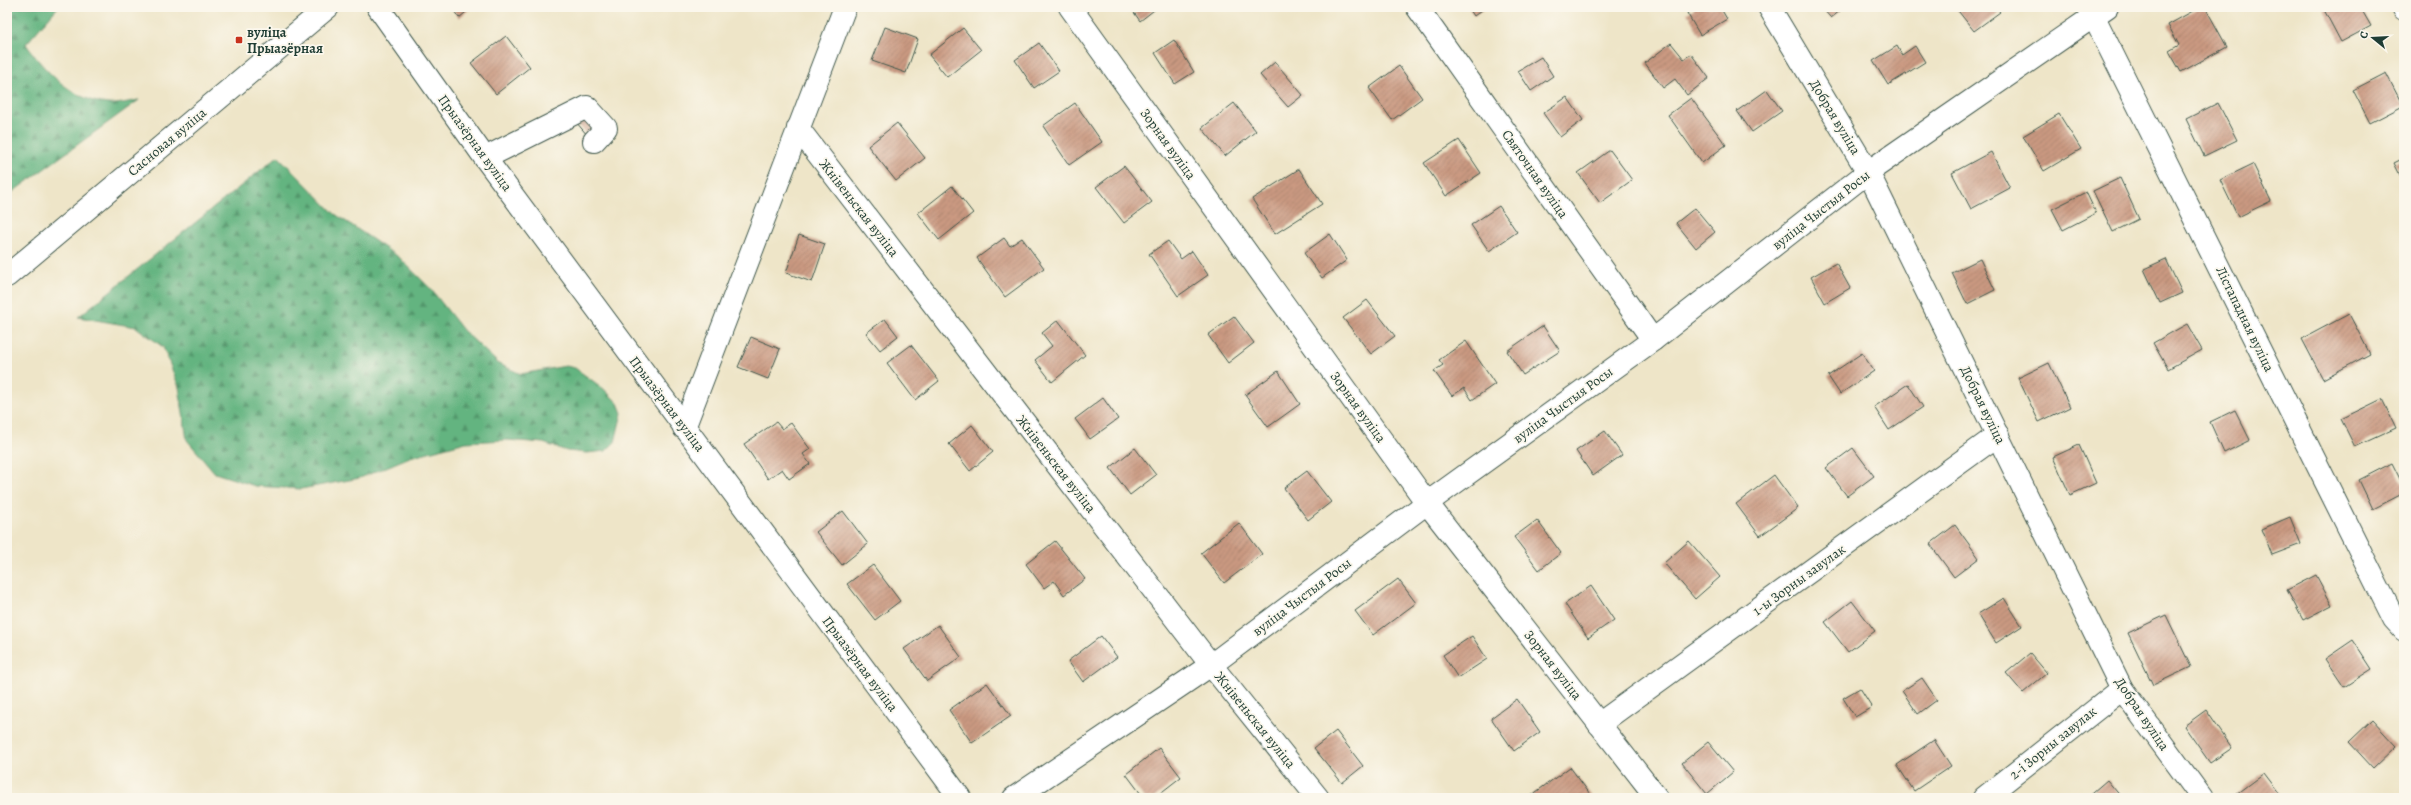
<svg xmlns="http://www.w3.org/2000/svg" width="2411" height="805" viewBox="0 0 2411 805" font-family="Alegreya,serif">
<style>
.forest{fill:url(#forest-firs);stroke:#41785a}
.building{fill:url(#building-hatch)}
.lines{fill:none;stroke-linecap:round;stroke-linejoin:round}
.minor-casing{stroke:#3e564a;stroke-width:24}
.minor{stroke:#fff;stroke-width:22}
.poi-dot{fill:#c8321e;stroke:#fbf7ec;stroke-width:1.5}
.labels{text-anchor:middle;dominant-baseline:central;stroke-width:3.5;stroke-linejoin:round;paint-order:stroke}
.poi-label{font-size:14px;font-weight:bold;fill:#1f3d34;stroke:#fbf7ec;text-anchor:start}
.street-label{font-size:14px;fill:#1f3d34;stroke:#fbf7ec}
</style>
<defs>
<pattern id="forest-firs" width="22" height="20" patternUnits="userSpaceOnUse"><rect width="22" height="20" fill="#63b480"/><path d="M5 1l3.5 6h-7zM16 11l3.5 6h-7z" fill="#51946a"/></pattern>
<pattern id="building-hatch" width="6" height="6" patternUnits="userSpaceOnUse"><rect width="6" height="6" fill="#ca9981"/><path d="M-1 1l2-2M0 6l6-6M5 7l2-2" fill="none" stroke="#a37e6a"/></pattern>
</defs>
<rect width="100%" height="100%" fill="#fbf7ec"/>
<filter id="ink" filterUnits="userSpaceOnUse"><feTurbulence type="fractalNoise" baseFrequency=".025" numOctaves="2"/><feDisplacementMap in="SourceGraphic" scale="8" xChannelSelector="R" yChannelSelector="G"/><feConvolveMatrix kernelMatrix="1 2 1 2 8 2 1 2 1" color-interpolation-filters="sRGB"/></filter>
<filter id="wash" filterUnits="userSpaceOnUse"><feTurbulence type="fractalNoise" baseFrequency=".012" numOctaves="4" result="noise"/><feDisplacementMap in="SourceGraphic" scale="16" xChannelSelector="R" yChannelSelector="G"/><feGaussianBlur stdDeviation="0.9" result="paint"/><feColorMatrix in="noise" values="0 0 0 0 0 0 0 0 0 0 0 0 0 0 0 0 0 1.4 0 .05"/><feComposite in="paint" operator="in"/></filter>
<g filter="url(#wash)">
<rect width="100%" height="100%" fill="#eee5c8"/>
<g class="forest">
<path d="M 7,7 L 58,7 L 26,44 C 45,72 73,100 108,104 C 118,105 130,101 139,100 L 7,196 Z"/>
<polygon points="278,156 335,214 400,258 430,288 463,330 499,364 521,374 566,366 575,368 604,389 618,403 622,413 615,442 606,451 587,453 567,451 543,443 507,440 466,442 410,457 360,478 301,489 255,486 215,473 187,440 179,387 163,347 136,327 78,317"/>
</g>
<g id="blocks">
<g class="building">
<polygon points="451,7 472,7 459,18"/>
<polygon points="1130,7 1158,7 1140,21"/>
<polygon points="1468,7 1486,7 1474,16"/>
<polygon points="1696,7 1720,7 1727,19 1700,35 1687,13"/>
<polygon points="1821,7 1845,7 1831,18"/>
<polygon points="1955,7 1996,7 2000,12 1974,31"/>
<polygon points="2200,7 2205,7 2227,47 2181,72 2169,51 2179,45 2168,25"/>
<polygon points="2325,7 2360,7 2371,26 2341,42 2323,8"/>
<polygon points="885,27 918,39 906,73 872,61"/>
<polygon points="963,28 981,50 947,77 929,55"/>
<polygon points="506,36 530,67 496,94 471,63"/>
<polygon points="1174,40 1194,72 1175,84 1155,53"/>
<polygon points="1039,43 1059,71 1034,88 1015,60"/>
<polygon points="1671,43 1684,59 1691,54 1709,78 1687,95 1675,79 1663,88 1645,63"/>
<polygon points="1897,46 1902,55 1915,46 1925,62 1888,85 1873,61"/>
<polygon points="1541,57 1553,76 1531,91 1518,71"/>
<polygon points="1275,62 1303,95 1288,107 1260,75"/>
<polygon points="1399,66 1422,98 1392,120 1369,88"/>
<polygon points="2386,73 2403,106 2370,123 2353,90"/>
<polygon points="1767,90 1782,111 1752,132 1737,111"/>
<polygon points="1567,97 1583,120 1560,137 1543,113"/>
<polygon points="1691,98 1726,145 1702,163 1668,115"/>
<polygon points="1075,103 1102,142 1069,165 1043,126"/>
<polygon points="1234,103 1256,131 1225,156 1202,128"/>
<polygon points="2218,103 2237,140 2204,156 2186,119"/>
<polygon points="587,113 599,127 588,136 576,122"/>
<polygon points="2059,114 2081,149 2044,171 2023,136"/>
<polygon points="897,123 925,158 896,181 868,146"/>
<polygon points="1459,140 1481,173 1446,196 1424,163"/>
<polygon points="1610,150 1632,180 1600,203 1578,173"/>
<polygon points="1991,152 2010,188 1971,209 1952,173"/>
<polygon points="2404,158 2404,183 2394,163"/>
<polygon points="2253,164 2271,201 2238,217 2220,180"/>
<polygon points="1124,166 1152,202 1124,223 1096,187"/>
<polygon points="1299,169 1322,204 1275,234 1252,199"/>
<polygon points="2120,178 2139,219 2113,232 2093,191"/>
<polygon points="952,186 973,213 939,240 918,213"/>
<polygon points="2086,192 2096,213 2063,230 2052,209"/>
<polygon points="1499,206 1517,232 1489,251 1471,225"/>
<polygon points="1695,208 1715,232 1696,248 1676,223"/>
<polygon points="1330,234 1347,260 1322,278 1304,253"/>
<polygon points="799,235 825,244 812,282 786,273"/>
<polygon points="1004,238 1010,246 1022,238 1044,268 1005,297 977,258"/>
<polygon points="1168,241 1181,259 1192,251 1208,275 1178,296 1149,254"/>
<polygon points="1980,259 1995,290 1967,304 1952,273"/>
<polygon points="2166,259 2182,293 2160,303 2144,269"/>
<polygon points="1836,263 1850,288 1825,303 1811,277"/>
<polygon points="1367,300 1395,336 1371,354 1343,318"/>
<polygon points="2349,314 2370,354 2323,379 2302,339"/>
<polygon points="1234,316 1254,343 1228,363 1208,335"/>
<polygon points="885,319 898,336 880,350 866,333"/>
<polygon points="1058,320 1085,355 1052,382 1035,360 1052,346 1042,333"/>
<polygon points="2187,324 2202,350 2168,369 2153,343"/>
<polygon points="1543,326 1560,351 1523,375 1507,351"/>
<polygon points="751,337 780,349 768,379 738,367"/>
<polygon points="1466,341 1495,384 1472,400 1464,388 1452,396 1434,371 1443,365 1439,360"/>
<polygon points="911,345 939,381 915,400 887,363"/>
<polygon points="1862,353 1874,371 1840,394 1828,376"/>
<polygon points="2049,363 2070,407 2039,422 2018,378"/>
<polygon points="1278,371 1300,404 1268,427 1245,395"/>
<polygon points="1908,384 1923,407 1889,430 1874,407"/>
<polygon points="1103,398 1118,419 1090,439 1075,419"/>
<polygon points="2382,399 2396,428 2355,447 2341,419"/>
<polygon points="2235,410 2250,440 2224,453 2210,422"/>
<polygon points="776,422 782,429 791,423 810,449 803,454 810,464 789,479 782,469 768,479 744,444"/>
<polygon points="972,425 993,452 970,471 949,444"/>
<polygon points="1605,431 1622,455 1593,476 1576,451"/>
<polygon points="2079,445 2096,483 2070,495 2053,457"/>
<polygon points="1135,448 1156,475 1130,495 1110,468"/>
<polygon points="1853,448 1874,476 1847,496 1826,468"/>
<polygon points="2392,463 2404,487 2404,493 2373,509 2359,480"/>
<polygon points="1307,471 1331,502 1308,520 1284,488"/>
<polygon points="1774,475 1798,508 1760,536 1736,504"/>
<polygon points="843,511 868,544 842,565 816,532"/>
<polygon points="2290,517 2301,544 2272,555 2262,529"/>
<polygon points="1537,520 1561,553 1539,570 1514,537"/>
<polygon points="1239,523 1262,554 1224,583 1201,553"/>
<polygon points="1955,525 1979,558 1954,577 1930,544"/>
<polygon points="1055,541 1085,579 1064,595 1054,581 1044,588 1026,564"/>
<polygon points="1689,541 1720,577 1695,599 1664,563"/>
<polygon points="873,565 900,601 875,620 847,584"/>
<polygon points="2316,575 2332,605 2303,620 2287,590"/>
<polygon points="1398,579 1416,603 1373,635 1355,611"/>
<polygon points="1591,586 1614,620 1588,638 1565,604"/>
<polygon points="2004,598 2022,626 1996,643 1978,614"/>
<polygon points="1852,601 1875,631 1848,652 1825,622"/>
<polygon points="2166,615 2191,667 2153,685 2128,633"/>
<polygon points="938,625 961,657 927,681 904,649"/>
<polygon points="1101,636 1117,657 1083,682 1068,661"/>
<polygon points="1472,636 1487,659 1458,678 1443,655"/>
<polygon points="2353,640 2372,669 2344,687 2325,659"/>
<polygon points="2030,653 2047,673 2023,693 2006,673"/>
<polygon points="1922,678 1937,700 1918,714 1902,691"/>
<polygon points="987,683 1011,716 972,743 949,710"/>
<polygon points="1860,688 1872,707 1855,717 1843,698"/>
<polygon points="1517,699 1540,732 1514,751 1491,718"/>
<polygon points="2206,710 2232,748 2210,763 2184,726"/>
<polygon points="2372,720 2396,746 2373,768 2349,742"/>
<polygon points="1336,731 1363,766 1342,783 1314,748"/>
<polygon points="1934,740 1951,766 1914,791 1897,765"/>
<polygon points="1708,742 1733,772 1707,794 1682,763"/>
<polygon points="1159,748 1181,777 1154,798 1144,798 1126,774"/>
<polygon points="1570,767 1593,798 1534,798 1532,795"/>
<polygon points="2264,773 2283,798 2239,798 2236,794"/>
<polygon points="2107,780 2122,798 2086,798"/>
</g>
</g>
</g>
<g filter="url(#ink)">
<use href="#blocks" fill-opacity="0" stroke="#3e564a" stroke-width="1"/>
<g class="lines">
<defs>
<g id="minor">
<polyline points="378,7 485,158 960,798"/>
<polyline points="1070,7 1427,503 1657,798"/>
<polyline points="1417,7 1653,340"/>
<polyline points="1769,7 1868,172 2122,689 2202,798"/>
<polyline points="2089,7 2394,619 2404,630"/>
<polyline points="2403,7 2404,9"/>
<polyline points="798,128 1211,665 1318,798"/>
<polyline points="485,158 587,107 606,128 594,141"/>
<polyline points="7,276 328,7"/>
<polyline points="684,428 845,7"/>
<polyline points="1599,724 1998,435"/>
<polyline points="1014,798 1211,665 1427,503 1653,340 1868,172 2107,7"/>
<polyline points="1984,798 2122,689"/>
</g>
</defs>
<use href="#minor" class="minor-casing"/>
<use href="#minor" class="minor"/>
</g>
</g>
<rect class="poi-dot" x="235" y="36" width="8" height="8" rx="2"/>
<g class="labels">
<g class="poi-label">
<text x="247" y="32">вуліца<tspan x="247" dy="16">Прыазёрная</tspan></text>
</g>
<g class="street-label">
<text transform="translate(1835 117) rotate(59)">Добрая вуліца</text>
<text transform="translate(167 142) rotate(-40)">Сасновая вуліца</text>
<text transform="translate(475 143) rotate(54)">Прыазёрная вуліца</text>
<text transform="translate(1168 144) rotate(54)">Зорная вуліца</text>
<text transform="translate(1535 174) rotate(55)">Святочная вуліца</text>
<text transform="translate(859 208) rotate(52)">Жнівеньская вуліца</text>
<text transform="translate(1821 210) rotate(-38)">вуліца Чыстыя Росы</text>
<text transform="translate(2245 319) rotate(64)">Лістападная вуліца</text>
<text transform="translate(667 404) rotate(53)">Прыазёрная вуліца</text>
<text transform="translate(1563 405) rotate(-36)">вуліца Чыстыя Росы</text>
<text transform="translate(1983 405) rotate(64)">Добрая вуліца</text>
<text transform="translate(1358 407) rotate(54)">Зорная вуліца</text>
<text transform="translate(1056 464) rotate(52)">Жнівеньская вуліца</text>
<text transform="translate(1799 580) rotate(-36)">1-ы Зорны завулак</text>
<text transform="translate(1302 597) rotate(-37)">вуліца Чыстыя Росы</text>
<text transform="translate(860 664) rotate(53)">Прыазёрная вуліца</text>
<text transform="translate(1553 665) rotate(52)">Зорная вуліца</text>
<text transform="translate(2142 714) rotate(56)">Добрая вуліца</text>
<text transform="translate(1255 720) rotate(51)">Жнівеньская вуліца</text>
<text transform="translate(2053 743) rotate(-39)">2-і Зорны завулак</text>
</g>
</g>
<rect width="2411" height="805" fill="none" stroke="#fbf7ec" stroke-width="24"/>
<g transform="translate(2373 38) rotate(288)" stroke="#fbf7ec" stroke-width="3" paint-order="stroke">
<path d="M0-3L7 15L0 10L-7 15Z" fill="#1f3d34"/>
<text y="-6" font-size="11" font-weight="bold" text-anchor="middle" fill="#1f3d34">С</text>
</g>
</svg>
